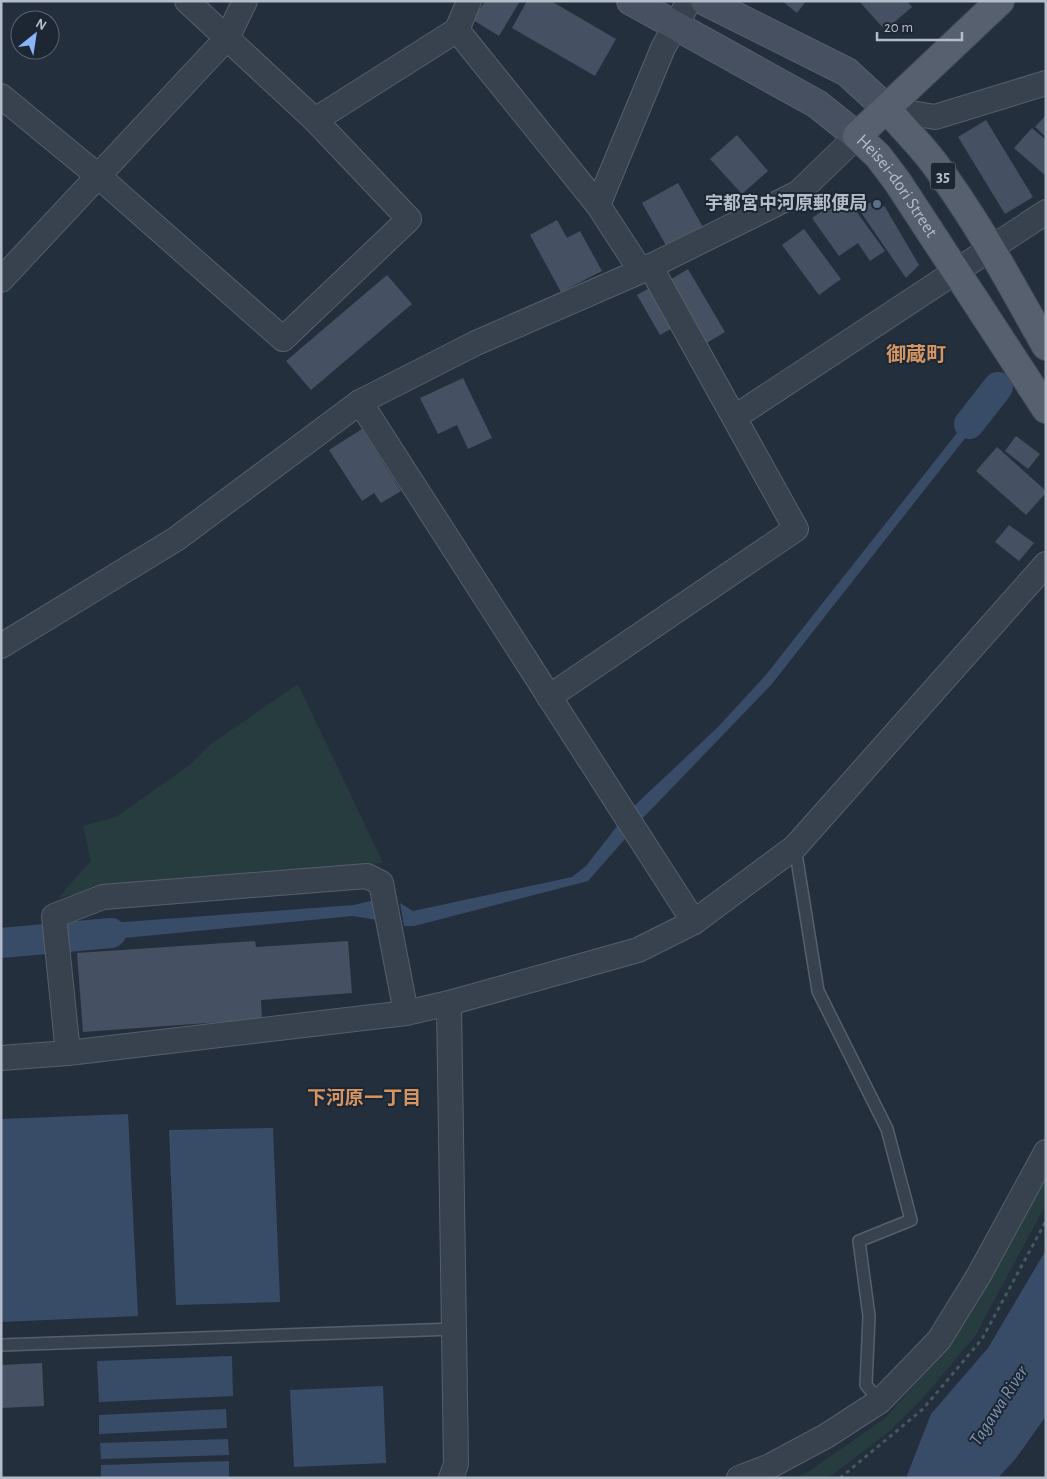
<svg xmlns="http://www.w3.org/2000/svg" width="1047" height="1479" viewBox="0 0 1047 1479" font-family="'Alegreya Sans','Noto Sans JP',sans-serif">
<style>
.green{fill:#263c3f}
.water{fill:#394c67}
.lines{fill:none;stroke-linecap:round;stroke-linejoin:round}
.canal{stroke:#394c67;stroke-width:30}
.building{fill:#455162}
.lane-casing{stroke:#565f6c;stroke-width:14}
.street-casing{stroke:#565f6c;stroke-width:26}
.secondary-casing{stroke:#565f6c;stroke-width:30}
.primary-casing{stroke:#414a57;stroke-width:30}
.path{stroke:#44595c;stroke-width:3;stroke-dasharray:4 4;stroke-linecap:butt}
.lane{stroke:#38414e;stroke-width:11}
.street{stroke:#38414e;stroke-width:24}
.secondary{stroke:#465061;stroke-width:28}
.primary{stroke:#56606e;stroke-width:28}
.service-dot{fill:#5c6f8a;stroke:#1d2633;stroke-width:2}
.labels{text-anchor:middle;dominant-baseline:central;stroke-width:4;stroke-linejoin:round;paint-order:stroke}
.shield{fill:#1d2633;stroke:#878f9c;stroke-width:1}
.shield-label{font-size:16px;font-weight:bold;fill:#b4bcc9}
.street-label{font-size:18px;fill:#b4bcc9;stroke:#1d2633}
.poi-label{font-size:18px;font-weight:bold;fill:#b4bcc9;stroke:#1d2633;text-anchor:end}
.neighbourhood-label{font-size:19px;font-weight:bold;fill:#d59563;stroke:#1d2633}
.water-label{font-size:19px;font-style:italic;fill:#7c92b1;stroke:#1d2633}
.quarter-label{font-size:20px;font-weight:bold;fill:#d59563;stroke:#1d2633}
</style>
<rect width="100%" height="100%" fill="#242f3e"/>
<g class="green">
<polygon points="298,684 383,863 105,887 58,898 91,861 83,826 116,817 191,764 211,744"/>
<polygon points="1046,1173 1046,1204 975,1336 922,1399 890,1431 828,1478 794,1478 808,1472 884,1419 931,1366 977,1301"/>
</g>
<g class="water">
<polygon points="991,390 1003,398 977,423 771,685 641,820 633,807 718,727 765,676"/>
<polygon points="618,825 625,839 588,881 414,926 404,926 400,903 413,911 572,877 586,866"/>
<polygon points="374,900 377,920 353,916 72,943 70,926 354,905"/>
<polygon points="42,931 42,944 1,952 1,938"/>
<polygon points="128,1114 138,1316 1,1322 1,1119"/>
<polygon points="273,1128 280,1302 176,1305 169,1130"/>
<polygon points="1046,1250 1046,1416 1017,1457 998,1478 906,1478 931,1414 988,1348"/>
<polygon points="232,1356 233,1396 99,1402 97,1361"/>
<polygon points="383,1386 386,1463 294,1467 290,1390"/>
<polygon points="226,1409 227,1428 99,1434 99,1415"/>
<polygon points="228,1439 229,1455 101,1459 100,1443"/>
<polygon points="229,1461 229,1477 101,1478 101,1465"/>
</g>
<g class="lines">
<g class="canal">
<polyline points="969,424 998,387"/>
<polyline points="1,943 111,933"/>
</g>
</g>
<g class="building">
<polygon points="485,1 520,1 499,36 473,20"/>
<polygon points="527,1 551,1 616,39 595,76 512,28"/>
<polygon points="782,1 806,1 797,13"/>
<polygon points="859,1 907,1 912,7 885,30"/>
<polygon points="1046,115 1046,137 1035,127"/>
<polygon points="986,120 1033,197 1005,214 958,137"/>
<polygon points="1032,128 1046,140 1046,176 1014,148"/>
<polygon points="737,135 768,171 742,194 710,159"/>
<polygon points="678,183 704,229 668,249 642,203"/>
<polygon points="848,200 885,251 870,261 858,243 839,256 812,218 834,203 837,207"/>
<polygon points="872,202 885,207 919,265 906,278 858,208"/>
<polygon points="557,220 567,238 580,231 602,271 561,292 530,235"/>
<polygon points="804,229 841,279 819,295 782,245"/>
<polygon points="688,269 725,332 705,344 668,281"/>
<polygon points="387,275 412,304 311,390 286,361"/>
<polygon points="653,286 676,326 660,335 637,295"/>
<polygon points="463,378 492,438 468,449 457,425 438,434 420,398"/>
<polygon points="362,429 401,491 381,503 374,493 362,501 329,450"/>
<polygon points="1016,436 1040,454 1028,469 1005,451"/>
<polygon points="997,447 1046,491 1046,493 1026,515 976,471"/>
<polygon points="1009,525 1034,543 1019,561 995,542"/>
<polygon points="255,941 256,947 348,941 352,993 261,1000 262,1019 83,1032 77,953"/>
<polygon points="42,1363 44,1406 1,1408 1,1365"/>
</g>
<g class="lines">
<defs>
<g id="lane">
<polyline points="795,847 818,991 887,1129 911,1220 859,1241 869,1316 866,1385 880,1401"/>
<polyline points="1,1345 454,1329"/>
</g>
<g id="street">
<polyline points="457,30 469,1"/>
<polyline points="1,96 97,175 283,339 409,219 315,120 187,1"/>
<polyline points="887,109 935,117 1046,83"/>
<polyline points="315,120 457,30 598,205"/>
<polyline points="641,271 598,205 663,48 689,1"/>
<polyline points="1,280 227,38 245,1"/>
<polyline points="360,402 694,922"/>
<polyline points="735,417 1046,212"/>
<polyline points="1,646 176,539 360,402 476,343 641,271 798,193 857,136"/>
<polyline points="549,697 796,529 650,266"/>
<polyline points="449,1003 456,1464 451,1478"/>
<polyline points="68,1053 54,916 103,897 367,876 381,883 406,1013"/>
<polyline points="1,1058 68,1053 406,1013 449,1003 638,950 694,922 795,847 1046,564"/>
<polyline points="739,1478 770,1466 826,1436 880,1401 939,1340 979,1275 1046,1152"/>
</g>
<g id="secondary">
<polyline points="631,1 817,104 857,136"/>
<polyline points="705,1 847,72 887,109"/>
</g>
<g id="primary">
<path id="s1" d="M 1000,1 L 857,136 L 878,156 L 897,181 L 1046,409"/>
<path d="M 887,109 C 902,127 920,144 934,163 C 977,220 1011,284 1046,346"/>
</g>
</defs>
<use href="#lane" class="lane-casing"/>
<use href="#street" class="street-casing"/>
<use href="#secondary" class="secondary-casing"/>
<use href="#primary" class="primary-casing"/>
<polyline class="path" points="840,1478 923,1409 982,1339 1046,1221"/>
<use href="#lane" class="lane"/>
<use href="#street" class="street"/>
<use href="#secondary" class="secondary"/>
<use href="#primary" class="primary"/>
</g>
<circle class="service-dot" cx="877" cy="204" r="5"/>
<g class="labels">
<rect class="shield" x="930.5" y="162.5" width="25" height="27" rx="4"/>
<g class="shield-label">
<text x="943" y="176">35</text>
</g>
<g class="street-label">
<text stroke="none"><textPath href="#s1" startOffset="261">Heisei-dori Street</textPath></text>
</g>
<g class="poi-label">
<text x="867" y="204">宇都宮中河原郵便局</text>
</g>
<g class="neighbourhood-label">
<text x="364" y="1098">下河原一丁目</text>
</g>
<g class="water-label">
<text transform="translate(999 1406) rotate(-57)">Tagawa River</text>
</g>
<g class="quarter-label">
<text x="916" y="355">御蔵町</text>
</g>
</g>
<rect width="1047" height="1479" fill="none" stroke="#b4bcc9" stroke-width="5"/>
<g transform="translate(35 35) rotate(30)"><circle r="24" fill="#1d2633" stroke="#59626f"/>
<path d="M0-4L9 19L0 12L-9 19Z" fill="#8ab4f8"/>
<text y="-8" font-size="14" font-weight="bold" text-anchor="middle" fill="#b4bcc9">N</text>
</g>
<path d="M877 32v8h85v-8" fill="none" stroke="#b4bcc9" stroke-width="2.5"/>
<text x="884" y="32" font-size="15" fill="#b4bcc9" stroke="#1d2633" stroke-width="4" paint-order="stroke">20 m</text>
</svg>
